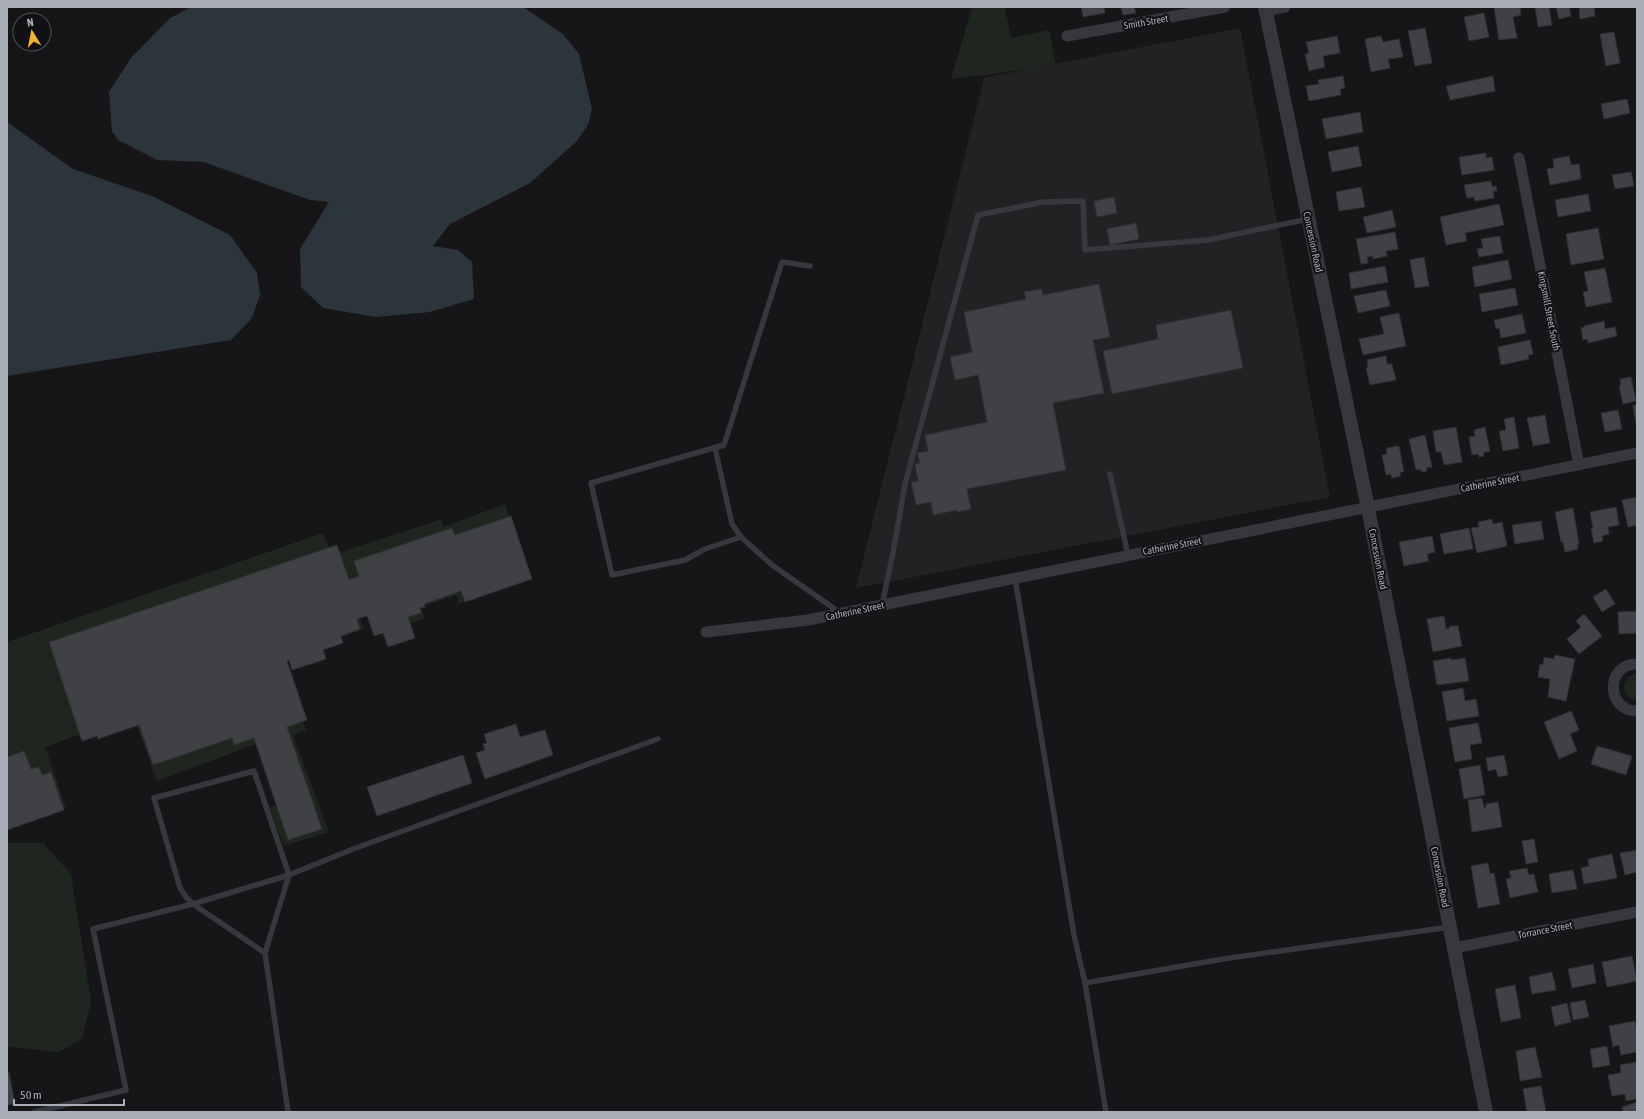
<svg xmlns="http://www.w3.org/2000/svg" width="1644" height="1119" viewBox="0 0 1644 1119" font-family="'Asap Condensed',sans-serif">
<style>
.built{fill:#222225}
.green{fill:#1e261f}
.water{fill:#2c353c}
.building{fill:#404145;stroke:#303034}
.lines{fill:none;stroke-linecap:round;stroke-linejoin:round}
.service{stroke:#37383d;stroke-width:5.5}
.minor{stroke:#37383d;stroke-width:11}
.tertiary{stroke:#37383d;stroke-width:14}
.labels{text-anchor:middle;dominant-baseline:central;stroke-width:4;stroke-linejoin:round;paint-order:stroke}
.street-label{font-size:10px;fill:#a8adb8;stroke:#111113}
</style>
<rect width="100%" height="100%" fill="#161618"/>
<polygon class="built" points="1240,28 1330,497 856,588 984,78"/>
<g class="green">
<polygon points="972,7 1005,7 1011,38 1049,30 1056,66 951,79"/>
<polygon points="505,504 529,577 458,604 457,595 420,607 425,618 379,634 371,608 357,613 364,629 278,660 306,730 293,735 329,832 284,846 269,807 279,806 256,744 157,781 133,715 45,747 66,807 7,828 7,642 323,533 332,555 442,519 443,527"/>
<path d="M 1637,674 L 1637,700 C 1620,698 1620,676 1637,674 Z"/>
<polygon points="7,843 43,843 71,874 91,1001 82,1039 59,1052 7,1047"/>
</g>
<g class="water">
<polygon points="191,7 523,7 563,34 579,54 592,109 588,125 576,142 530,183 450,224 433,246 458,250 472,262 474,299 430,312 376,317 323,308 301,287 300,249 329,202 310,200 204,162 157,160 118,140 112,131 109,92 131,58 170,18"/>
<polygon points="7,122 73,169 152,196 230,235 257,273 260,295 252,318 231,340 7,376"/>
</g>
<g class="building">
<polygon points="1081,7 1104,7 1105,13 1083,17"/>
<polygon points="1121,7 1134,7 1136,13 1123,15"/>
<polygon points="1494,7 1520,7 1521,15 1513,17 1517,38 1499,40"/>
<polygon points="1535,7 1549,7 1552,25 1538,27"/>
<polygon points="1556,7 1569,7 1571,16 1559,19"/>
<polygon points="1579,7 1594,7 1595,16 1580,19"/>
<polygon points="1484,13 1489,37 1469,41 1464,17"/>
<polygon points="1425,28 1432,63 1415,66 1408,31"/>
<polygon points="1614,32 1620,63 1606,66 1600,34"/>
<polygon points="1337,36 1340,53 1323,56 1325,67 1309,71 1305,54 1309,53 1306,42"/>
<polygon points="1381,36 1383,42 1399,39 1403,57 1388,59 1390,68 1371,72 1365,39"/>
<polygon points="1343,76 1345,88 1340,89 1341,95 1309,101 1306,86 1319,84 1318,80"/>
<polygon points="1493,76 1495,91 1450,100 1446,86"/>
<polygon points="1627,99 1630,113 1604,119 1601,104"/>
<polygon points="1360,112 1363,132 1326,139 1322,119"/>
<polygon points="1358,146 1362,166 1332,172 1328,152"/>
<polygon points="1486,153 1486,158 1492,157 1494,170 1462,175 1459,157"/>
<polygon points="1569,156 1571,165 1579,164 1581,179 1550,185 1547,169 1554,168 1553,159"/>
<polygon points="1631,172 1634,186 1615,189 1612,175"/>
<polygon points="1491,181 1492,187 1496,186 1497,191 1493,191 1494,198 1475,201 1474,197 1467,198 1464,185"/>
<polygon points="1361,187 1365,207 1339,211 1336,192"/>
<polygon points="1588,194 1591,211 1558,217 1555,200"/>
<polygon points="1114,197 1117,213 1097,217 1094,201"/>
<polygon points="1499,204 1504,225 1465,233 1467,241 1446,245 1440,217"/>
<polygon points="1392,210 1396,227 1367,233 1363,217"/>
<polygon points="1136,223 1139,239 1110,245 1107,229"/>
<polygon points="1598,228 1604,259 1571,265 1566,234"/>
<polygon points="1395,232 1398,249 1386,251 1387,256 1373,259 1373,256 1367,257 1368,263 1361,264 1356,239"/>
<polygon points="1500,236 1503,253 1479,257 1477,249 1483,248 1481,239"/>
<polygon points="1424,257 1429,286 1415,288 1410,260"/>
<polygon points="1508,260 1512,279 1475,287 1472,267"/>
<polygon points="1385,266 1388,282 1351,289 1349,273"/>
<polygon points="1605,268 1612,302 1586,307 1583,292 1588,291 1584,272"/>
<polygon points="1099,284 1110,337 1093,340 1104,393 1053,403 1066,470 967,489 971,509 957,512 957,510 933,515 931,502 916,505 911,482 918,481 915,464 920,463 917,453 928,451 925,435 987,422 978,375 955,380 950,357 972,352 964,312 1026,299 1024,292 1041,289 1043,295"/>
<polygon points="1515,288 1518,305 1482,312 1479,294"/>
<polygon points="1386,290 1390,306 1358,313 1354,296"/>
<polygon points="1231,310 1243,368 1112,394 1103,351 1158,339 1156,325"/>
<polygon points="1399,313 1406,346 1363,355 1359,339 1384,334 1380,317"/>
<polygon points="1522,314 1526,333 1501,338 1499,328 1496,329 1494,320"/>
<polygon points="1604,321 1605,329 1615,327 1617,336 1588,343 1587,339 1583,340 1581,328 1585,327 1584,326"/>
<polygon points="1530,340 1533,354 1528,355 1529,359 1501,365 1498,347"/>
<polygon points="1386,356 1387,364 1392,364 1396,380 1370,385 1366,368 1368,368 1367,360"/>
<polygon points="1631,377 1636,401 1623,404 1619,386 1621,385 1620,379"/>
<polygon points="1633,405 1637,405 1637,424 1636,424"/>
<polygon points="1618,410 1622,429 1605,432 1601,413"/>
<polygon points="1545,415 1550,443 1533,446 1527,418"/>
<polygon points="1514,417 1519,448 1503,451 1499,431 1506,430 1504,419"/>
<polygon points="1456,427 1462,462 1444,465 1441,452 1436,452 1433,431"/>
<polygon points="1485,427 1490,451 1483,453 1484,456 1479,457 1478,454 1472,455 1469,437 1475,436 1474,430"/>
<polygon points="1425,435 1432,467 1426,468 1427,471 1421,472 1421,469 1416,470 1409,439"/>
<polygon points="1399,446 1404,472 1400,472 1401,476 1392,478 1391,474 1386,475 1382,455 1387,454 1386,448"/>
<polygon points="1637,497 1637,525 1628,527 1622,500"/>
<polygon points="1616,507 1619,525 1608,527 1609,534 1602,536 1603,541 1594,543 1591,528 1593,528 1590,512"/>
<polygon points="1573,508 1579,544 1577,545 1578,549 1565,552 1563,542 1561,542 1555,512"/>
<polygon points="511,516 532,579 465,602 461,591 424,604 425,607 420,608 421,613 408,617 415,638 388,647 383,633 374,636 367,616 357,619 360,629 341,636 343,643 323,650 326,659 292,670 289,660 287,661 307,720 287,727 322,829 288,840 254,738 234,745 232,738 153,765 139,725 98,739 97,736 82,741 49,642 337,545 349,580 359,576 354,561 452,528 455,535"/>
<polygon points="1492,519 1493,524 1502,522 1507,546 1477,553 1471,528 1479,527 1478,522"/>
<polygon points="1541,521 1544,539 1515,544 1512,525"/>
<polygon points="1469,528 1473,549 1444,554 1440,534"/>
<polygon points="1432,536 1435,552 1427,554 1429,561 1404,566 1399,542"/>
<polygon points="1606,589 1615,604 1602,612 1593,597"/>
<polygon points="1637,611 1637,633 1619,634 1618,612"/>
<polygon points="1584,614 1602,636 1579,654 1567,639 1581,627 1576,621"/>
<polygon points="1444,616 1446,629 1450,628 1449,626 1458,626 1462,646 1433,652 1427,619"/>
<polygon points="1555,655 1575,659 1566,701 1548,697 1550,679 1538,677 1540,664 1543,665 1544,657 1554,659"/>
<polygon points="1451,658 1451,660 1465,658 1469,681 1437,685 1433,661"/>
<polygon points="1463,688 1465,701 1476,699 1479,716 1447,721 1442,692"/>
<polygon points="1571,711 1579,730 1570,734 1577,751 1559,759 1544,722"/>
<polygon points="1478,723 1482,743 1470,745 1472,759 1455,762 1449,728"/>
<polygon points="516,724 520,737 545,730 553,755 485,779 476,753 485,750 483,744 487,743 484,734"/>
<polygon points="1597,746 1632,756 1626,775 1591,764"/>
<polygon points="24,751 31,769 39,767 42,775 51,772 64,810 7,830 7,757"/>
<polygon points="463,755 472,783 377,816 367,787"/>
<polygon points="1504,755 1508,775 1498,777 1496,769 1488,771 1486,758"/>
<polygon points="1480,765 1485,795 1464,799 1459,769"/>
<polygon points="1482,798 1484,808 1486,807 1486,804 1498,802 1502,827 1472,832 1468,800"/>
<polygon points="1534,839 1538,862 1526,864 1522,841"/>
<polygon points="1637,850 1637,872 1625,875 1620,853"/>
<polygon points="1612,854 1617,878 1584,884 1581,868 1589,866 1588,859"/>
<polygon points="1488,863 1490,874 1494,873 1500,904 1478,908 1471,866"/>
<polygon points="1527,868 1529,875 1534,874 1538,892 1510,898 1506,879 1511,878 1509,871"/>
<polygon points="1573,870 1577,889 1552,893 1549,874"/>
<polygon points="1632,956 1637,981 1607,987 1602,962"/>
<polygon points="1593,964 1596,983 1572,988 1568,969"/>
<polygon points="1552,972 1556,990 1532,994 1529,977"/>
<polygon points="1515,985 1521,1018 1501,1022 1495,989"/>
<polygon points="1585,1000 1589,1017 1573,1020 1570,1003"/>
<polygon points="1567,1003 1571,1022 1555,1026 1551,1007"/>
<polygon points="1635,1021 1637,1034 1637,1052 1621,1055 1619,1045 1613,1047 1609,1026"/>
<polygon points="1607,1046 1610,1065 1593,1068 1590,1049"/>
<polygon points="1535,1047 1542,1077 1520,1081 1516,1051"/>
<polygon points="1637,1062 1637,1099 1626,1101 1625,1094 1612,1096 1608,1075 1621,1073 1620,1065"/>
<polygon points="9,1072 15,1104 7,1105 7,1073"/>
<polygon points="1541,1086 1546,1112 1527,1112 1523,1089"/>
<polygon points="1637,1102 1637,1112 1623,1112 1622,1107"/>
</g>
<g class="lines">
<g class="service">
<polyline points="715,448 732,524 741,537 772,565 839,612"/>
<polyline points="1110,474 1128,555"/>
<polyline points="741,537 705,549 685,560 612,575 591,483 724,445 782,262 810,266"/>
<polyline points="1015,578 1074,935 1085,983 1106,1112"/>
<polyline points="882,605 893,553 905,484 978,215 1044,202 1083,201 1085,250 1208,240 1308,219"/>
<polyline points="265,953 193,904 186,897 180,888 154,798 254,771 289,875 265,953 288,1112"/>
<polyline points="1085,983 1223,959 1450,927"/>
<polyline points="35,1112 126,1090 93,929 193,904 289,875 353,849 658,739"/>
</g>
<g class="minor">
<polyline points="1266,11 1285,7"/>
<polyline points="1067,36 1225,7"/>
<polyline points="1519,158 1579,465"/>
<polyline points="706,632 808,620 1637,453"/>
<path d="M 1637,664 C 1605,664 1606,711 1637,711"/>
<polyline points="1454,948 1637,912"/>
</g>
<polyline class="tertiary" points="1265,7 1368,508 1486,1112"/>
</g>
<g class="labels">
<g class="street-label">
<text transform="translate(1146 22) rotate(-10)">Smith Street</text>
<text transform="translate(1313 242) rotate(78)">Concession Road</text>
<text transform="translate(1549 311) rotate(79)">Kingsmill Street South</text>
<text transform="translate(1490 483) rotate(-11)">Catherine Street</text>
<text transform="translate(1172 546) rotate(-11)">Catherine Street</text>
<text transform="translate(1378 559) rotate(79)">Concession Road</text>
<text transform="translate(855 611) rotate(-12)">Catherine Street</text>
<text transform="translate(1440 877) rotate(79)">Concession Road</text>
<text transform="translate(1545 930) rotate(-11)">Torrance Street</text>
</g>
</g>
<rect width="1644" height="1119" fill="none" stroke="#a8adb8" stroke-width="16"/>
<g transform="translate(32 32) rotate(350)"><circle r="19" fill="#111113" stroke="#4d4f55"/>
<path d="M0-3L7 15L0 10L-7 15Z" fill="#f2b134"/>
<text y="-6" font-size="11" font-weight="bold" text-anchor="middle" fill="#a8adb8">N</text>
</g>
<path d="M14 1099v6h110v-6" fill="none" stroke="#a8adb8" stroke-width="2"/>
<text x="20" y="1099" font-size="12" fill="#a8adb8" stroke="#111113" stroke-width="3" paint-order="stroke">50 m</text>
</svg>
